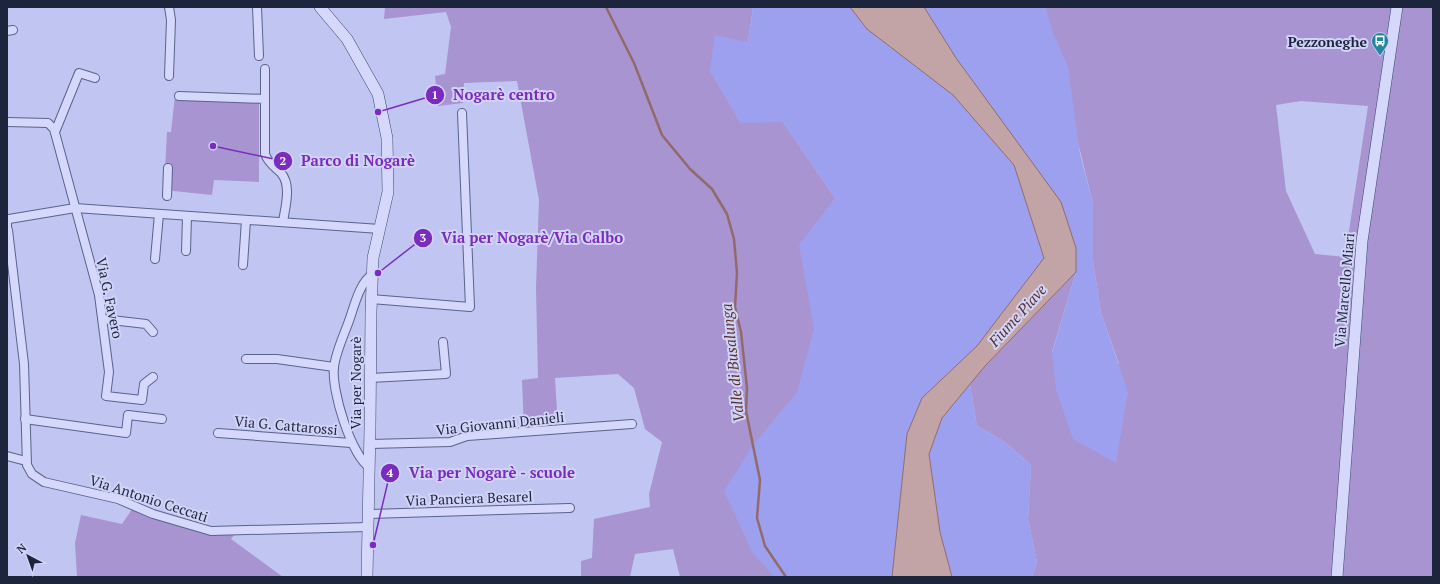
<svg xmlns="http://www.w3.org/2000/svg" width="1440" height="584" viewBox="0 0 1440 584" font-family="'PT Serif',serif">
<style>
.green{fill:#a894d0;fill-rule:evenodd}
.sand{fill:#9ca0ef}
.water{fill:#c3a4a6;stroke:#926a6b}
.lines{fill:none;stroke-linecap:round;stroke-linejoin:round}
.stream{stroke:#926a6b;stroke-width:2.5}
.street-casing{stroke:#57648c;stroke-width:10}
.secondary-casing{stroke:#3a496e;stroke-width:12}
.street{stroke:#d5d8fb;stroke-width:8}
.secondary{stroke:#d5d8fb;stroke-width:11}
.labels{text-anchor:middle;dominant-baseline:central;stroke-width:4;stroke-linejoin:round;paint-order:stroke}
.poi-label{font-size:14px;font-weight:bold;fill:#1c253b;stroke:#d1d4f8;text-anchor:end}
.street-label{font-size:14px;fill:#1c253b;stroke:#d1d4f8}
.water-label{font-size:15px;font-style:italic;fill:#5b322b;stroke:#d1d4f8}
.leader{fill:none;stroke:#7b2cbf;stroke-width:1.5}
.callout-dot{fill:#7b2cbf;stroke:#d1d4f8;stroke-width:1.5}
.mark-label{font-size:12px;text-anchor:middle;font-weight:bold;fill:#fff}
.callout-label{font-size:15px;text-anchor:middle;font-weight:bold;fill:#7b2cbf;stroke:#d1d4f8;stroke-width:4;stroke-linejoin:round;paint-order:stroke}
</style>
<rect width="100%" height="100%" fill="#c1c5f1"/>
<g class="green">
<polygon points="385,7 753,7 748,42 710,70 725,96 783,122 835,198 880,577 680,577 673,549 635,554 630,577 581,577 581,561 592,558 594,519 650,507 649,494 662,442 645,429 634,388 618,374 555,378 558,427 524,429 522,380 538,378 536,288 539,200 517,81 464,83 463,103 438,106 435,76 445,74 451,27 446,12 384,19"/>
<path d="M 1045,7 L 1433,7 L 1433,577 L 1032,577 L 1037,562 L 1028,519 L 1031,465 L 1005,442 L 977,426 L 970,384 L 985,366 L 1076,272 L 1052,352 L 1119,364 L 1101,313 L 1093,261 L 1093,204 ZM 1301,101 L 1368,106 L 1345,257 L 1315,254 L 1286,191 L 1276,105 Z"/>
<polygon points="175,96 259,98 259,182 214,180 212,195 164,190 167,132 171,132"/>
<polygon points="135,505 202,527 237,531 231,539 283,577 77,577 75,543 81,515 122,524"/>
</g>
<g class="sand">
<polygon points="753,7 850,7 867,29 953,95 1014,165 1044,258 977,346 922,398 907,434 892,577 774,577 752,552 724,491 753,445 797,392 814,329 799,245 835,198 783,122 740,123 710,70 715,35 748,42"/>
<polygon points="924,7 1045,7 1052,30 1068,67 1080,154 1093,204 1093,261 1101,313 1128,392 1116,463 1073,439 1056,390 1052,353 1076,272 1006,128 956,58"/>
<polygon points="970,384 977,426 1005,442 1031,465 1028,519 1037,562 1032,577 952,577 940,532 929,454 942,418"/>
</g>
<polygon class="water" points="850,7 924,7 956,58 1061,202 1076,248 1076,272 985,366 942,418 929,454 940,532 952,577 892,577 907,434 922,398 977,346 1044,258 1014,165 953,95 867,29"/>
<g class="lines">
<polyline class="stream" points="606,7 634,63 662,135 690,169 712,189 727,214 734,239 737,273 735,307 741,332 747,388 746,411 760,480 757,518 765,546 786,577"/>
<defs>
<g id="street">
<polyline points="169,7 171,20 169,76"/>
<polyline points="257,7 259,56"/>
<polyline points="7,31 13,30"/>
<path d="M 179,96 L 265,99 L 265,154 C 268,163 275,167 281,173 C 292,185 285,208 283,222"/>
<polyline points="265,99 265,69"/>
<polyline points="7,122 48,123 54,129 99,295 109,372 106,396 142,400 144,384 153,377"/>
<polyline points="55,132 79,73 95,78"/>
<polyline points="167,196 168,168"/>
<polyline points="7,230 7,222 9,219 75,208 380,229"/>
<polyline points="8,230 24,364 27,465 32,474 44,482 118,499 153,514 211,531 368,527"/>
<polyline points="186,251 187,216"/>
<polyline points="155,259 159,214"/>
<polyline points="243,265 246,220"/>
<polyline points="371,299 470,307 462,113"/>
<polyline points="103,319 146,324 153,332"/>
<polyline points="246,359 277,359 334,367"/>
<polyline points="370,378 446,374 443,342"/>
<polyline points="25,419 126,433 128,415 162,419"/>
<polyline points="218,433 351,443"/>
<polyline points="370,444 450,442 467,436 632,424"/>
<polyline points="7,456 26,461"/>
<path d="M 370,468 C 351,455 331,390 334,367 C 336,350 346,331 351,315 C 355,303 361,281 372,275"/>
<polyline points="369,514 570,508"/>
</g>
<g id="secondary">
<polyline points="320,7 347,39 378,94 387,138 388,192 373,258 371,312 370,428 367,577"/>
<polyline points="1337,577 1362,241 1397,7"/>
</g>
</defs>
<use href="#street" class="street-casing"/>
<use href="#secondary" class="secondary-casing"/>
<use href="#street" class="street"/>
<use href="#secondary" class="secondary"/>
</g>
<defs>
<symbol id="bus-pin" viewBox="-11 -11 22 30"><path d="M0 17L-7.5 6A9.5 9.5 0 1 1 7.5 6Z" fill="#23859f" stroke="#d1d4f8"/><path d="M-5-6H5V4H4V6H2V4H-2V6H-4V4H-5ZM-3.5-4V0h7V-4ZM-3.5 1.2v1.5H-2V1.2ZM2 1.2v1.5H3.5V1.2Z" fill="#fff"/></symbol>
</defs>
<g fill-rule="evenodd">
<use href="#bus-pin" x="1370" y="31" width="20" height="27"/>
</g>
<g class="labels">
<g class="poi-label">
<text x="1367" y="41">Pezzoneghe</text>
</g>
<g class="street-label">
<text transform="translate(1344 290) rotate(-85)">Via Marcello Miari</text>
<text transform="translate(110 298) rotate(78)">Via G. Favero</text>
<text transform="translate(355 383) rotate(-90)">Via per Nogarè</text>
<text transform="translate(500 423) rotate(-6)">Via Giovanni Danieli</text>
<text transform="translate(286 425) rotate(5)">Via G. Cattarossi</text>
<text transform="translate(149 498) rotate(18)">Via Antonio Ceccati</text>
<text transform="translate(469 498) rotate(-2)">Via Panciera Besarel</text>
</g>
<g class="water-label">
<text transform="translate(1017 315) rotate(-48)">Fiume Piave</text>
<text transform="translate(732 363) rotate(-96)">Valle di Busalunga</text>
</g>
</g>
<path class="leader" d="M378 112L435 95M213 146L283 161M378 273L423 238M373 545L390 473"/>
<g class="callout-dot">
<circle cx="378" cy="112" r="4"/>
<circle cx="213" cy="146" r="4"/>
<circle cx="378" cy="273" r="4"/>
<circle cx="373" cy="545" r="4"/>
<circle cx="435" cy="95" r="10"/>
<circle cx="283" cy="161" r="10"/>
<circle cx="423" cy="238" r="10"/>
<circle cx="390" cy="473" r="10"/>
</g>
<g class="mark-label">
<text x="435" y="99">1</text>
<text x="283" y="165">2</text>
<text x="423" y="242">3</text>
<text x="390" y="477">4</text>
</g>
<g class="callout-label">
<text x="504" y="100">Nogarè centro</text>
<text x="358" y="166">Parco di Nogarè</text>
<text x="532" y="243">Via per Nogarè/Via Calbo</text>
<text x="492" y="478">Via per Nogarè - scuole</text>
</g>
<rect width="1440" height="584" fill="none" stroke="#1c253b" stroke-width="16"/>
<g transform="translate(28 556) rotate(319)" stroke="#d1d4f8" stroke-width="3" paint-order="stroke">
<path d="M0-3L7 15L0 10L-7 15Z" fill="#1c253b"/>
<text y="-6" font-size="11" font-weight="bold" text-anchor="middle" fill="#1c253b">N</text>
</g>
</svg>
